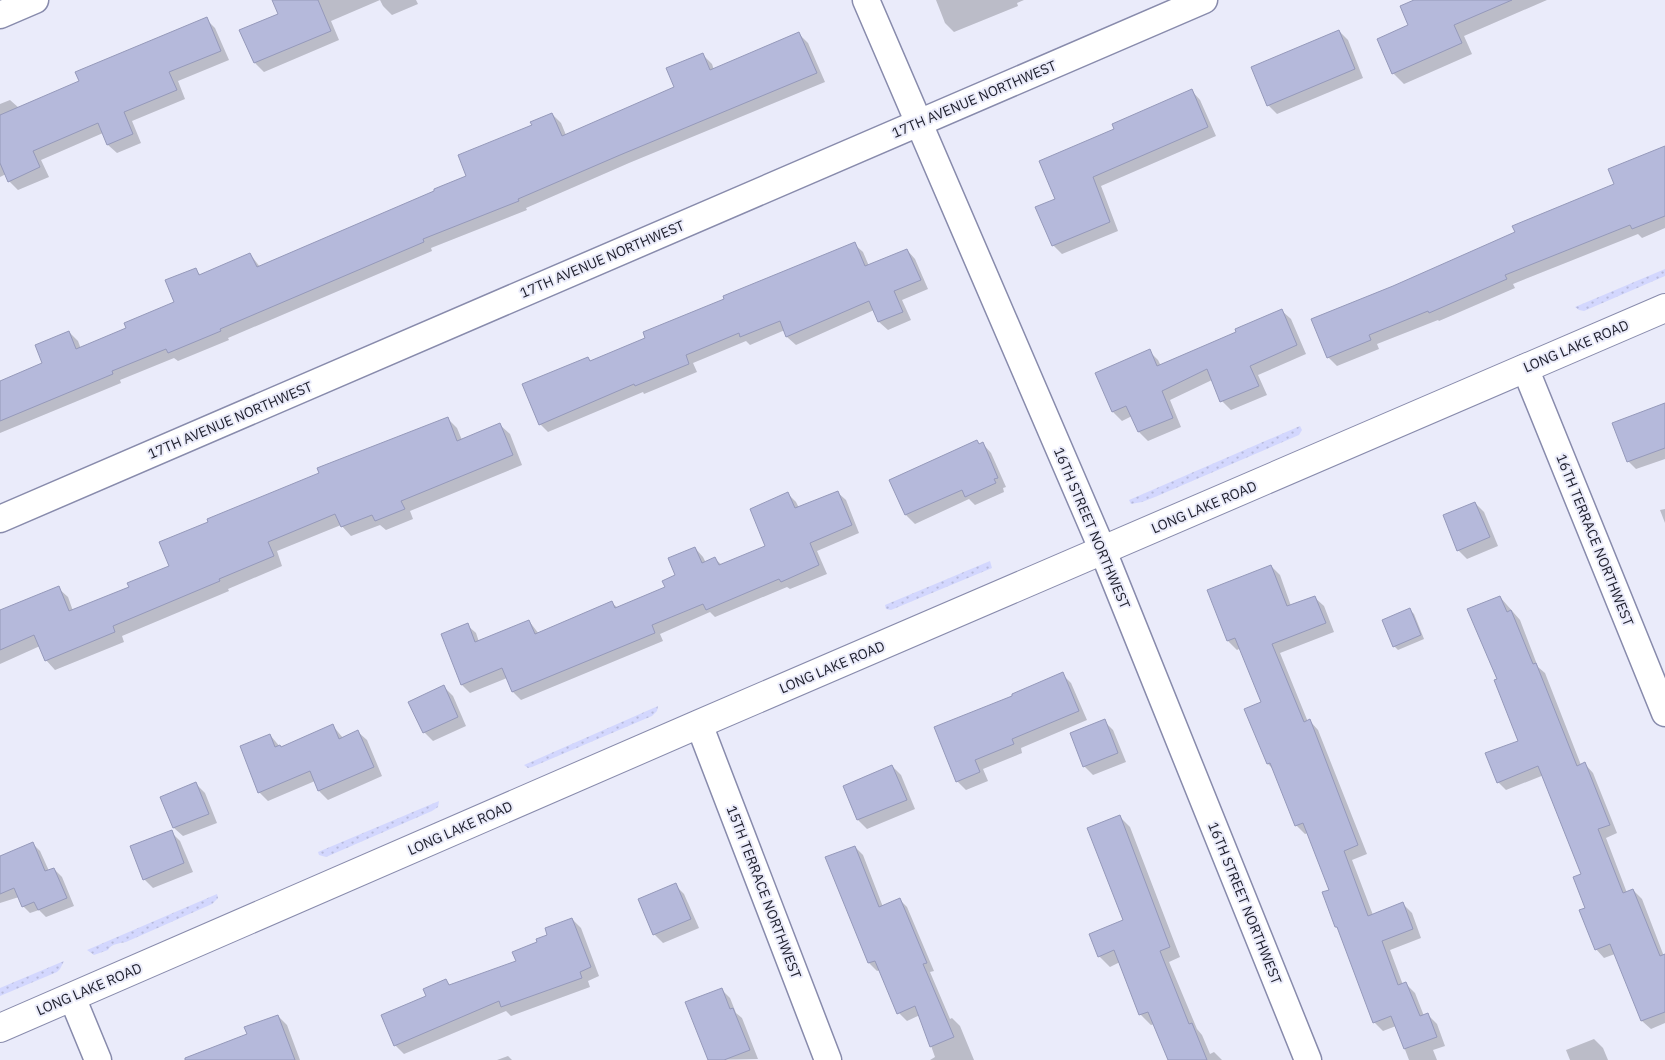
<svg xmlns="http://www.w3.org/2000/svg" width="1665" height="1060" viewBox="0 0 1665 1060" font-family="'IBM Plex Sans',sans-serif">
<style>
.green{fill:url(#green-dots)}
.shadow{fill:#0003}
.building{fill:#b5b9db;stroke:#9599ba}
.lines{fill:none;stroke-linecap:round;stroke-linejoin:round}
.street-casing{stroke:#888bac;stroke-width:29}
.secondary-casing{stroke:#888bac;stroke-width:30}
.street{stroke:#fff;stroke-width:26}
.secondary{stroke:#fff;stroke-width:28}
.labels{text-anchor:middle;dominant-baseline:central;stroke-width:4;stroke-linejoin:round;paint-order:stroke}
.street-label{font-size:14px;fill:#20212e;stroke:#eaebfa}
</style>
<defs>
<pattern id="green-dots" width="8" height="8" patternUnits="userSpaceOnUse" patternTransform="scale(1.25)"><rect width="8" height="8" fill="#d3d7fe"/><path d="M2 2h.1M6 6h.1" fill="none" stroke="#b5b8da" stroke-width="1.8" stroke-linecap="round"/></pattern>
</defs>
<rect width="100%" height="100%" fill="#eaebfa"/>
<g class="green">
<polygon points="1665,269 1665,276 1584,311 1579,310 1575,307"/>
<polygon points="1300,426 1302,430 1299,435 1155,497 1142,502 1131,504 1129,500"/>
<polygon points="990,561 992,568 891,610 886,609 885,605"/>
<polygon points="658,706 657,711 652,716 532,767 528,768 524,765"/>
<polygon points="439,801 438,807 432,811 326,857 319,855 318,852"/>
<path d="M 217,894 L 218,898 L 212,904 L 126,942 C 120,943 111,944 108,950 L 94,955 L 87,950 Z"/>
<polygon points="64,961 60,969 57,972 0,996 0,988"/>
</g>
<g class="shadow">
<polygon points="273,0 416,0 418,4 392,15 383,6 380,0 331,21 339,40 264,72 255,63 279,15"/>
<polygon points="936,0 1024,0 1017,3 1018,6 954,32 945,23"/>
<polygon points="1417,0 1547,0 1464,36 1472,54 1404,84 1393,73"/>
<polygon points="206,19 215,28 229,60 178,81 185,99 132,121 141,143 117,153 108,145 103,133 41,160 49,177 18,190 9,181 6,174 0,177 0,104 10,100 19,108 81,82"/>
<polygon points="1339,31 1348,40 1363,78 1277,114 1268,105"/>
<polygon points="799,34 808,43 825,82 629,163 526,208 527,210 431,248 432,251 228,338 229,340 178,361 174,358 120,380 121,383 0,433 0,382 44,364 69,332 78,341 81,349 128,329 176,303 195,270 201,275 250,254 260,267 468,177 534,126 552,114 561,123 566,135 676,88 703,55 712,64 714,70"/>
<polygon points="1192,91 1200,100 1216,136 1101,186 1118,231 1062,254 1053,245 1037,208 1056,199 1116,130"/>
<polygon points="1665,147 1665,228 1642,238 1638,234 1513,284 1515,288 1439,321 1438,320 1377,344 1379,349 1337,366 1328,357 1394,287 1516,233 1615,185"/>
<polygon points="854,244 863,252 869,266 907,250 915,259 928,289 902,300 911,320 888,330 879,322 874,310 796,345 787,337 785,330 750,345 746,341 693,363 697,372 644,394 643,392 548,432 540,424 588,358 591,362 647,338"/>
<polygon points="1282,311 1291,319 1306,354 1258,375 1267,395 1231,410 1222,401 1212,380 1170,400 1181,427 1148,441 1139,432 1132,416 1122,421 1113,412 1097,374 1149,351 1158,360 1161,366 1238,333"/>
<polygon points="1665,405 1665,459 1636,469 1628,461"/>
<polygon points="447,418 457,428 462,440 500,425 510,434 522,465 410,511 413,519 386,530 380,525 351,536 341,525 277,551 282,566 228,589 229,591 122,636 124,642 55,670 46,660 40,646 0,664 0,611 58,588 68,597 73,611 130,588 171,567 321,474"/>
<polygon points="983,444 991,453 1006,487 1003,488 1004,492 975,505 969,499 915,524 906,515 891,480"/>
<polygon points="837,492 846,500 859,533 817,551 827,574 790,589 787,587 715,617 710,612 660,634 663,641 521,700 513,692 507,678 470,693 462,685 443,635 467,625 476,633 479,642 529,621 539,634 612,603 618,608 666,588 695,548 703,557 706,563 715,559 722,565 767,546 788,494 796,502 799,508"/>
<polygon points="1475,503 1484,512 1498,546 1467,559 1458,550"/>
<polygon points="1665,509 1665,523 1660,510"/>
<polygon points="1271,566 1280,575 1291,606 1314,597 1324,606 1334,632 1280,653 1308,722 1310,721 1318,730 1367,854 1352,860 1373,915 1403,904 1412,913 1421,938 1390,950 1403,985 1406,984 1415,993 1424,1016 1428,1015 1437,1024 1445,1046 1433,1050 1437,1060 1409,1060 1396,1026 1383,1031 1374,1022 1340,930 1336,927 1330,890 1308,833 1305,834 1296,825 1275,771 1268,764 1263,703 1241,648 1237,650 1228,641"/>
<polygon points="1500,597 1520,620 1538,667 1545,673 1581,765 1585,764 1593,773 1617,833 1606,838 1627,893 1633,890 1642,899 1665,959 1665,1023 1651,1029 1642,1021 1615,954 1604,958 1596,949 1586,909 1583,875 1544,775 1506,790 1498,782 1519,741 1498,679"/>
<polygon points="1410,610 1414,614 1424,639 1398,650 1394,646"/>
<polygon points="1062,674 1071,683 1087,720 1021,748 1022,753 983,769 988,781 966,790 957,781 1014,696"/>
<polygon points="444,687 453,696 466,726 433,741 424,732"/>
<polygon points="1104,721 1113,730 1126,762 1093,775 1084,766"/>
<polygon points="333,726 343,738 358,732 367,740 382,776 328,800 319,791 315,781 268,801 259,792 270,735 281,748"/>
<polygon points="892,766 901,775 915,809 867,829 858,820 844,786"/>
<polygon points="196,784 205,793 217,823 183,836 174,828"/>
<polygon points="1120,817 1130,827 1180,957 1169,962 1197,1029 1202,1035 1210,1054 1214,1052 1222,1060 1169,1060 1155,1024 1151,1025 1140,1014 1120,962 1110,967 1099,956 1125,921"/>
<polygon points="171,832 180,841 193,872 153,888 144,879"/>
<polygon points="33,844 40,851 49,871 54,869 62,877 74,906 46,917 39,910 30,913 23,906 19,897 0,903 0,856"/>
<polygon points="855,847 863,855 883,907 899,899 907,907 934,971 930,972 950,1019 952,1018 960,1026 974,1060 930,1060 935,1057 920,1015 907,1021 899,1013 880,970 877,971 869,963 827,858"/>
<polygon points="675,885 684,894 699,928 663,943 654,934"/>
<polygon points="572,919 581,928 599,976 588,981 590,987 511,1016 506,1011 404,1054 395,1045 428,997 446,981 451,986 518,962 539,943"/>
<polygon points="721,989 730,998 736,1013 742,1018 758,1059 709,1060"/>
<polygon points="278,1016 287,1025 300,1060 188,1060 248,1035"/>
<polygon points="1594,1039 1603,1048 1608,1060 1570,1060 1566,1050"/>
<polygon points="508,1056 512,1060 497,1060"/>
</g>
<g class="building">
<polygon points="272,0 318,0 331,31 254,63 239,30 278,14"/>
<polygon points="1414,0 1512,0 1454,25 1462,43 1392,74 1377,39 1408,25 1400,6"/>
<polygon points="207,17 221,51 169,72 177,90 124,112 133,134 107,145 98,123 33,151 40,167 8,182 0,163 0,115 79,81 75,72"/>
<polygon points="1339,30 1355,69 1267,106 1251,67"/>
<polygon points="799,32 817,73 620,155 518,199 519,201 423,239 424,242 220,329 221,331 168,353 166,349 112,371 113,374 0,421 0,381 42,363 35,345 69,331 76,349 126,328 124,323 174,302 165,280 196,268 199,275 250,253 257,267 434,191 434,189 466,176 458,155 532,125 530,122 552,113 562,136 674,87 666,68 703,53 710,70"/>
<polygon points="1192,89 1208,127 1093,177 1110,222 1052,246 1035,207 1055,199 1039,161 1114,129 1112,124"/>
<polygon points="1665,146 1665,216 1632,229 1630,225 1505,275 1507,279 1429,313 1428,311 1369,335 1371,340 1327,358 1311,319 1393,286 1515,232 1512,226 1614,184 1608,169"/>
<polygon points="855,242 865,266 907,249 921,280 894,291 903,312 878,322 869,301 786,337 780,321 740,337 739,333 686,355 689,364 635,386 634,384 539,425 522,384 588,357 590,361 645,338 643,332 724,299 723,296"/>
<polygon points="1282,309 1297,345 1250,366 1259,386 1220,402 1207,369 1162,391 1173,418 1138,432 1126,406 1112,412 1095,373 1150,349 1157,366 1236,332 1235,329"/>
<polygon points="1665,403 1665,448 1627,462 1612,423"/>
<polygon points="448,417 457,441 500,423 513,455 401,501 405,509 375,521 372,515 341,527 335,514 268,542 274,556 219,579 220,581 113,626 115,632 45,661 34,635 0,650 0,610 59,586 69,611 129,587 127,583 169,566 159,542 208,522 207,519 319,473 317,468"/>
<polygon points="977,440 979,444 983,442 998,478 994,479 996,483 965,497 962,490 905,515 889,480"/>
<polygon points="838,491 852,525 810,543 819,565 781,582 779,579 706,610 703,604 652,625 655,633 512,692 502,668 461,685 441,634 468,623 475,642 529,620 535,634 612,601 615,608 665,587 662,581 675,575 668,558 695,547 702,563 715,557 719,565 765,546 750,509 788,492 795,508"/>
<polygon points="1475,502 1490,537 1457,551 1443,515"/>
<polygon points="1271,565 1287,606 1315,596 1326,623 1272,644 1304,722 1310,719 1358,845 1344,851 1368,916 1403,902 1413,929 1382,941 1398,985 1406,982 1420,1016 1428,1013 1437,1037 1404,1049 1391,1016 1373,1023 1337,927 1335,927 1322,892 1329,890 1303,823 1295,826 1270,763 1267,764 1244,709 1261,702 1235,638 1227,641 1207,590"/>
<polygon points="1500,596 1507,612 1511,610 1533,664 1536,663 1577,766 1585,762 1610,825 1598,829 1623,893 1633,889 1660,956 1665,954 1665,1012 1641,1021 1610,944 1595,950 1579,910 1585,908 1573,877 1581,874 1538,766 1497,783 1485,753 1518,741 1494,680 1497,679 1467,609"/>
<polygon points="1410,608 1421,635 1393,647 1382,620"/>
<polygon points="1063,672 1079,711 1012,739 1014,744 975,760 980,772 956,782 934,727 1012,696 1012,694"/>
<polygon points="444,685 458,717 423,733 408,702"/>
<polygon points="1105,719 1118,753 1083,767 1070,733"/>
<polygon points="333,724 339,739 358,730 374,767 318,791 310,771 258,793 240,746 270,734 275,747 280,745 281,747"/>
<polygon points="892,765 907,800 857,820 843,786"/>
<polygon points="196,782 209,814 173,828 160,797"/>
<polygon points="1120,815 1170,947 1160,951 1189,1024 1192,1023 1207,1060 1168,1060 1148,1012 1139,1015 1114,950 1098,957 1089,934 1123,920 1087,828"/>
<polygon points="172,830 184,863 143,880 130,846"/>
<polygon points="33,842 45,871 54,868 67,898 38,910 34,902 22,907 14,888 0,894 0,856"/>
<polygon points="855,846 879,907 900,898 927,963 923,964 954,1037 930,1047 915,1006 897,1014 875,961 868,963 825,857"/>
<polygon points="676,883 691,919 653,935 638,899"/>
<polygon points="572,918 591,967 580,972 582,978 501,1007 499,1001 394,1046 381,1015 426,996 423,989 446,979 449,985 516,961 512,952 537,942 536,939 547,935 545,928"/>
<polygon points="722,988 730,1009 733,1008 750,1050 724,1060 708,1060 685,1002"/>
<polygon points="278,1015 295,1060 185,1060 185,1058 247,1034 244,1027"/>
</g>
<g class="lines">
<defs>
<g id="street">
<polyline points="866,0 1103,551 1308,1060"/>
<polyline points="0,15 35,0"/>
<polyline points="1525,368 1665,713"/>
<polyline points="0,519 1204,0"/>
<polyline points="699,724 828,1060"/>
<polyline points="72,997 98,1060"/>
</g>
<polyline id="secondary" points="0,1028 699,724 1665,308"/>
</defs>
<use href="#street" class="street-casing"/>
<use href="#secondary" class="secondary-casing"/>
<use href="#street" class="street"/>
<use href="#secondary" class="secondary"/>
</g>
<g class="labels">
<g class="street-label">
<text transform="translate(974 99) rotate(-23)">17TH AVENUE NORTHWEST</text>
<text transform="translate(602 259) rotate(-23)">17TH AVENUE NORTHWEST</text>
<text transform="translate(1576 346) rotate(-23)">LONG LAKE ROAD</text>
<text transform="translate(230 420) rotate(-23)">17TH AVENUE NORTHWEST</text>
<text transform="translate(1204 507) rotate(-23)">LONG LAKE ROAD</text>
<text transform="translate(1092 528) rotate(67)">16TH STREET NORTHWEST</text>
<text transform="translate(1595 540) rotate(68)">16TH TERRACE NORTHWEST</text>
<text transform="translate(832 667) rotate(-23)">LONG LAKE ROAD</text>
<text transform="translate(460 828) rotate(-24)">LONG LAKE ROAD</text>
<text transform="translate(764 892) rotate(69)">15TH TERRACE NORTHWEST</text>
<text transform="translate(1245 903) rotate(68)">16TH STREET NORTHWEST</text>
<text transform="translate(89 989) rotate(-23)">LONG LAKE ROAD</text>
</g>
</g>
</svg>
